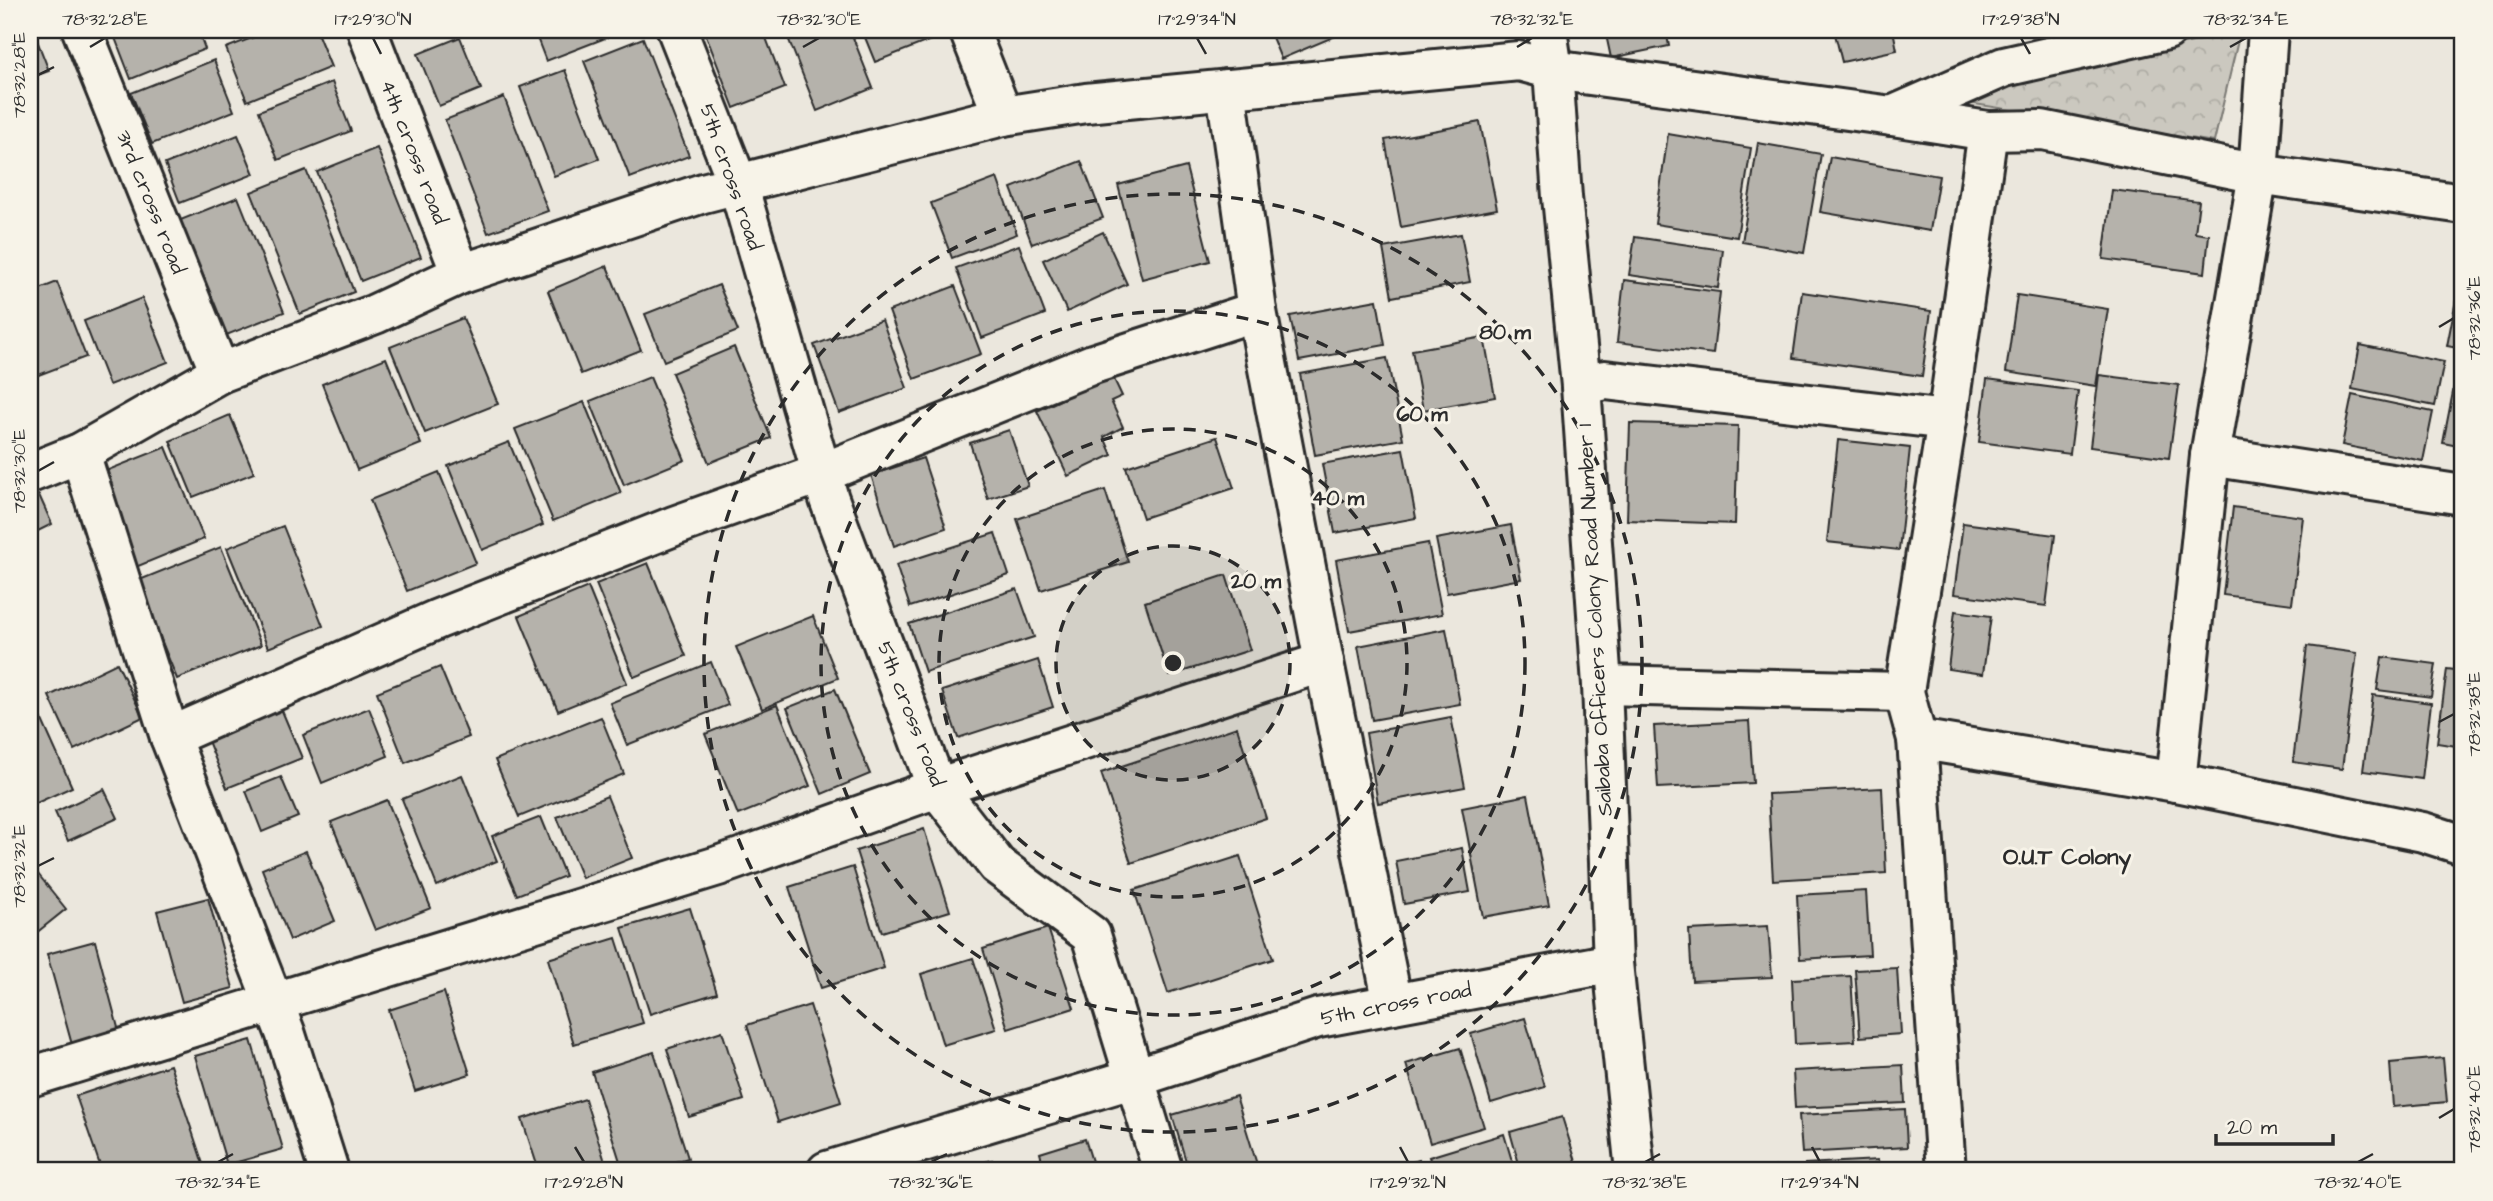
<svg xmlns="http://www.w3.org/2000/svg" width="2493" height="1201" viewBox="0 0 2493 1201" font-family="'Architects Daughter',sans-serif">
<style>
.park{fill:url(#park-crowns);stroke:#7b7a75;stroke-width:2}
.building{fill:#b5b2ab;stroke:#2b2b2b;stroke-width:2}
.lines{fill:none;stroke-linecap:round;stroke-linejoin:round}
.minor-casing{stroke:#2b2b2b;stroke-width:44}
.minor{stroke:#f7f3e8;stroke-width:38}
.ticks{fill:none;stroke:#2b2b2b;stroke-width:2.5}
.ring{fill:none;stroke:#2b2b2b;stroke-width:3.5;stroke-dasharray:12 9}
.labels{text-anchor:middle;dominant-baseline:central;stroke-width:6;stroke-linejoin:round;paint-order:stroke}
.street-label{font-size:21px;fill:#2b2b2b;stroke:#f7f3e8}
.neighbourhood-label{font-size:23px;font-weight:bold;fill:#2b2b2b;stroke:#f7f3e8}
.centre{fill:#2b2b2b;stroke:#f7f3e8;stroke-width:3.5}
.ring-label{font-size:21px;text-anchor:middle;font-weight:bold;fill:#2b2b2b;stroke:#f7f3e8;stroke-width:6;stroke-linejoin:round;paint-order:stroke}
.neatline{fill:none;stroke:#2b2b2b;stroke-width:2.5}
.ticks-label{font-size:18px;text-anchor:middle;fill:#2b2b2b}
</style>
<defs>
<pattern id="park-crowns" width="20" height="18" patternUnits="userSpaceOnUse" patternTransform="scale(1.75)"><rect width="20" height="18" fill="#cbc8bf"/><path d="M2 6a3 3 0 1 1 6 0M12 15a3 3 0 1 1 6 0" fill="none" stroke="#aeaca4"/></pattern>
</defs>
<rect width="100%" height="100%" fill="#ebe7dd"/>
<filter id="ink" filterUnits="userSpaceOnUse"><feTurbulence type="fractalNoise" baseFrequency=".0143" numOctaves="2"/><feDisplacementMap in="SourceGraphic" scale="14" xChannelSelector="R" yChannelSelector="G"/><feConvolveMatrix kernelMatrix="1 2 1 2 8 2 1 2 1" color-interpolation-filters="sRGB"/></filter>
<g filter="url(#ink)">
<polygon class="park" points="2240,32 2214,142 1962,102 2007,81"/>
<g class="building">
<polygon points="30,30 33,30 49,71 30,78"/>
<polygon points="112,30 198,30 205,49 131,79"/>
<polygon points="272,30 316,30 331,67 247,101 226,48"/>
<polygon points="534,30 626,30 546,61"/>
<polygon points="704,30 763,30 785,88 734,108"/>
<polygon points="785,30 850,30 873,88 817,111"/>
<polygon points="862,30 927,30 931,40 875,62"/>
<polygon points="1269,30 1336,30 1338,35 1281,59"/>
<polygon points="1605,30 1666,30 1669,46 1611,58"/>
<polygon points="1834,30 1893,30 1897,50 1842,62"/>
<polygon points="460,37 481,89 439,106 418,54"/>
<polygon points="643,38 689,156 630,178 584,61"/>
<polygon points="214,60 234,111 152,144 131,93"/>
<polygon points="565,70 599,159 554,176 520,87"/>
<polygon points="332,82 351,131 278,160 259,111"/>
<polygon points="504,97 548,211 488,233 445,120"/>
<polygon points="1480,122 1497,209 1401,227 1385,140"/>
<polygon points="1668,134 1751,148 1737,237 1655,224"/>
<polygon points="238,135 254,174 180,203 165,164"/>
<polygon points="1758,143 1821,154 1804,253 1742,242"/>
<polygon points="377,148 421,257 361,281 317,172"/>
<polygon points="1830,157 1939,176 1930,231 1820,212"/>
<polygon points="1081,161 1103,218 1032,244 1011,188"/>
<polygon points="1186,167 1210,261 1142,279 1118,185"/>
<polygon points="306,170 354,292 300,314 251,192"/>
<polygon points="997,178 1017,234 952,258 931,203"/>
<polygon points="2112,190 2199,201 2195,233 2209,235 2205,273 2103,259"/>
<polygon points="238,197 284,312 224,336 178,221"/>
<polygon points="1103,232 1127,284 1067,312 1043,260"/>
<polygon points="1461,234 1470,282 1392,297 1383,248"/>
<polygon points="1635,237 1723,250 1718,288 1629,275"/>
<polygon points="1019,245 1045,314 982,338 956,268"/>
<polygon points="2463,264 2463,349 2447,346"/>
<polygon points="607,266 641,350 581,374 548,291"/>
<polygon points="1624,280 1720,292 1713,354 1617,342"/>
<polygon points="57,282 86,357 36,376 30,360 30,293"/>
<polygon points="719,285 738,331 664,361 645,314"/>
<polygon points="955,286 981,354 914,379 889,311"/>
<polygon points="1802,292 1931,311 1922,376 1793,358"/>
<polygon points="2017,295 2108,309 2096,386 2006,372"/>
<polygon points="142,298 168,362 109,385 84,321"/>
<polygon points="1377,300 1385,345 1299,361 1290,316"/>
<polygon points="463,318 498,404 425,433 390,347"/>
<polygon points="882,320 907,388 839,413 814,345"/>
<polygon points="1484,337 1495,397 1423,410 1412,350"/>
<polygon points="2360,345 2444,362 2435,406 2352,389"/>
<polygon points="734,347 771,438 709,463 672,373"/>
<polygon points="2460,356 2463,357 2463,447 2443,443"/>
<polygon points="386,358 421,444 357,470 322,384"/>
<polygon points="1387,358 1403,439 1315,455 1300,374"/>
<polygon points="1112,375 1122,396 1111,401 1123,427 1104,437 1112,455 1068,476 1037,411"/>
<polygon points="2099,375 2179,385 2169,458 2090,447"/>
<polygon points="650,377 685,460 624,485 590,401"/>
<polygon points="1987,379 2078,391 2070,454 1979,442"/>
<polygon points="2352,395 2433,412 2423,461 2342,445"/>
<polygon points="584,402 621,493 553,521 515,429"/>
<polygon points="230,415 254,473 193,497 170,441"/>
<polygon points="1630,423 1738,426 1735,524 1627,520"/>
<polygon points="1009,430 1028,486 988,499 970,443"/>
<polygon points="1217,437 1234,488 1143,518 1126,467"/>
<polygon points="1838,440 1910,448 1899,550 1827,542"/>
<polygon points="509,442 543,525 482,550 448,466"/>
<polygon points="166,447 204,539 131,569 93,476"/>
<polygon points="1403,449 1416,518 1335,533 1322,464"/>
<polygon points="923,458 946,528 894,546 871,475"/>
<polygon points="439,472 476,563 407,591 370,500"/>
<polygon points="1105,490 1128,562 1041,590 1017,519"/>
<polygon points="39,495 52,524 30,535 30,499"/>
<polygon points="2233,507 2303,517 2292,604 2223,595"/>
<polygon points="1963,523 2055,535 2046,606 1954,594"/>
<polygon points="1511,525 1521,579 1447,593 1436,539"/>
<polygon points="283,526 323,626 268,648 227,548"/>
<polygon points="995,533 1009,575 910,607 896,565"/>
<polygon points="1428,543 1442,614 1349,631 1336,560"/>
<polygon points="221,547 261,645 177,679 137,581"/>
<polygon points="648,563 686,656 634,677 596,584"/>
<polygon points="1226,575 1250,650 1169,676 1145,602"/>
<polygon points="588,587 627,683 558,711 519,616"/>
<polygon points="1017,589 1034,637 925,672 909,624"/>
<polygon points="1955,611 1991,616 1983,674 1948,669"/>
<polygon points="813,616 838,678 762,709 736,647"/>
<polygon points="1446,629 1460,704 1372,720 1358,646"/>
<polygon points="2307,646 2357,653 2342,769 2293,762"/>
<polygon points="2382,657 2436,664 2431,697 2377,690"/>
<polygon points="1038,660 1053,707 958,738 942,691"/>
<polygon points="711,662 728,705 627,745 610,703"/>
<polygon points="117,663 143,717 74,750 49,696"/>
<polygon points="440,667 469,737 405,763 377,692"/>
<polygon points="2447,669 2463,671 2463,747 2437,743"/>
<polygon points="835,689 870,774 822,794 787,708"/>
<polygon points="2373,695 2431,703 2422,779 2363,771"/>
<polygon points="777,705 810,786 738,815 705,734"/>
<polygon points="280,706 302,758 227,788 206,736"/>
<polygon points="369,708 388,756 322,783 303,735"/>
<polygon points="37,709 72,787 30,806 30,712"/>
<polygon points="601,717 624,774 519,817 495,760"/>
<polygon points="1451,717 1465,787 1378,803 1366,733"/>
<polygon points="1749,721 1753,783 1658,788 1654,726"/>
<polygon points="1237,727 1266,818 1131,863 1101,773"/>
<polygon points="462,775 497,861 437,886 402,799"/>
<polygon points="281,777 298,817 262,832 246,791"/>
<polygon points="1882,788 1886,873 1773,880 1768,794"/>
<polygon points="104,789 118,818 68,841 55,812"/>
<polygon points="1528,795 1549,905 1483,917 1462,808"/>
<polygon points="607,796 632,858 582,878 557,817"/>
<polygon points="387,800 431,908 375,930 331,822"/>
<polygon points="541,817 565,876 517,895 492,836"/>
<polygon points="924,829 950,911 882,932 856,851"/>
<polygon points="1462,848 1470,892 1404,904 1396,861"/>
<polygon points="306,851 335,921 290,940 262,869"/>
<polygon points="1240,856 1273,959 1168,993 1134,890"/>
<polygon points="30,864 66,909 30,938"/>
<polygon points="853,867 884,968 821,988 789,887"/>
<polygon points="1866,891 1870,955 1800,959 1797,895"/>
<polygon points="208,898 233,988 182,1002 157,911"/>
<polygon points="690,908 717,993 650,1014 622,928"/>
<polygon points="1768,926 1772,977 1692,981 1689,930"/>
<polygon points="1048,928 1074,1008 1008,1029 983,949"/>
<polygon points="616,938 643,1023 574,1044 548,959"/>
<polygon points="95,941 121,1039 74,1052 47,954"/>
<polygon points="973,958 996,1029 943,1045 921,974"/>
<polygon points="1897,968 1901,1034 1860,1037 1855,970"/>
<polygon points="1851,976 1855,1041 1795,1044 1792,979"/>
<polygon points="444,992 470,1074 415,1091 389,1010"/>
<polygon points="810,1005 841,1102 778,1122 747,1025"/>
<polygon points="1525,1018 1545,1087 1491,1103 1471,1034"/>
<polygon points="722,1031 744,1100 689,1117 667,1049"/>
<polygon points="251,1040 283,1149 227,1165 195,1056"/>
<polygon points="1460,1048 1484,1127 1430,1143 1406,1064"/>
<polygon points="654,1052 688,1158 645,1171 623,1171 592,1072"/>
<polygon points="2443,1058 2447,1102 2393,1107 2390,1063"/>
<polygon points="170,1065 205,1170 102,1171 76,1096"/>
<polygon points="1903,1065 1905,1103 1795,1108 1793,1071"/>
<polygon points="1236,1096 1259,1171 1189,1171 1172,1115"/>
<polygon points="585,1099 608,1171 539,1171 522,1119"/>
<polygon points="1905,1109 1907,1147 1802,1153 1799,1115"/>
<polygon points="1562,1117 1579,1171 1521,1171 1510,1132"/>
<polygon points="1504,1134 1515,1171 1434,1171 1429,1157"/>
<polygon points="1085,1139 1095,1171 1045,1171 1040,1153"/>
<polygon points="992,1160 995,1171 954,1171"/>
<polygon points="1419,1160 1422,1171 1383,1171"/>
<polygon points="1878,1160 1879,1171 1805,1171 1805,1164"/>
<polygon points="1792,1166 1792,1171 1695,1171"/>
</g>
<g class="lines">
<defs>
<g id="minor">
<polyline points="82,30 220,373"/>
<polyline points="367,30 461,274"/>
<polyline points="677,30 738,184 829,499 937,788 997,865 1091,935 1163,1171"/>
<polyline points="969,30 1003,116"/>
<polyline points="1547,30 1553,70 1562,197 1581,386 1602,685 1613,963 1635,1171"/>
<polyline points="1226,89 1257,311 1324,662 1393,1004"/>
<polyline points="1892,116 2004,67 2167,30"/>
<polyline points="1581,386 1605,380 1947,420"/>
<polyline points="80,453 170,737 285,1032 329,1171"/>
<polyline points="2210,456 2463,495"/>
<polyline points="30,473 80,453 220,373 375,314 461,274 703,193 1003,116 1086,103 1519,61 1553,70 1892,116 1988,131 2042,130 2258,174 2463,204"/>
<polyline points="1602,685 1904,692"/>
<polyline points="170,737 438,619 674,526 822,473 1093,364 1257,311"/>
<polyline points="1917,739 2176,782 2423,832 2463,845"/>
<polyline points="2176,782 2210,456 2258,174 2268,30"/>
<polyline points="30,1077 718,866 937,788 1324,662"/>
<polyline points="827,1171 1135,1078 1318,1018 1613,963"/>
<polyline points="1946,1171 1917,739 1904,692 1947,420 1988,131"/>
</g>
</defs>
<use href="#minor" class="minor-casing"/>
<use href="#minor" class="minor"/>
</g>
</g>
<path class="ticks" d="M 373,38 L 381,54M 1197,38 L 1206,54M 2021,38 L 2030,54M 90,47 L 105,38M 803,47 L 819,38M 1517,47 L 1532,38M 2230,47 L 2246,38M 38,75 L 54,67M 2439,327 L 2454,318M 38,471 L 54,462M 2439,722 L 2454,714M 38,866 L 54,858M 2439,1118 L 2454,1109M 575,1147 L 584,1162M 1400,1147 L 1408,1162M 1812,1147 L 1820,1162M 218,1162 L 233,1154M 931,1162 L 947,1154M 1645,1162 L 1660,1154M 2358,1162 L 2373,1154"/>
<circle cx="1173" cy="663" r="117" fill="#2b2b2b" fill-opacity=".12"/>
<g class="ring">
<circle cx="1173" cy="663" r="117"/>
<circle cx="1173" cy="663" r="234"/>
<circle cx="1173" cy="663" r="352"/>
<circle cx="1173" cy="663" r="469"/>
</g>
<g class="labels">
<g class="street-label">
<text transform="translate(414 152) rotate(69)">4th cross road</text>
<text transform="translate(731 177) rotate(71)">5th cross road</text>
<text transform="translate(151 202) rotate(68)">3rd cross road</text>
<text transform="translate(1595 620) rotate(-93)">Saibaba Officers Colony Road Number 1</text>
<text transform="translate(911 714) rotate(69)">5th cross road</text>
<text transform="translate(1396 1004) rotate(-11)">5th cross road</text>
</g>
<g class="neighbourhood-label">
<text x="2067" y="857">O.U.T Colony</text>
</g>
</g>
<circle cx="1173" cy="663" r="10" class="centre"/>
<g class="ring-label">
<text x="1505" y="339">80 m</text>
<text x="1422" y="421">60 m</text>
<text x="1338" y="505">40 m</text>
<text x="1256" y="588">20 m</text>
</g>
<rect width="2493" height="1201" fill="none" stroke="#f7f3e8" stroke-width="77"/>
<path d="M2216 1134v10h117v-10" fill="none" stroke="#2b2b2b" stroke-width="3.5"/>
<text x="2227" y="1134" font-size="21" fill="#2b2b2b" stroke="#f7f3e8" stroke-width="5" paint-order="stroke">20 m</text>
<rect x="38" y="38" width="2416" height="1124" class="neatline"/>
<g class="ticks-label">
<text x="105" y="25">78°32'28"E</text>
<text x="373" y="25">17°29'30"N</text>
<text x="819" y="25">78°32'30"E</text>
<text x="1197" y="25">17°29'34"N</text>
<text x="1532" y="25">78°32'32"E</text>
<text x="2021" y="25">17°29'38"N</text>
<text x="2246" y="25">78°32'34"E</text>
<text transform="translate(19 75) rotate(-90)" y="6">78°32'28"E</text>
<text transform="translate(2474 318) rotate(-90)" y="6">78°32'36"E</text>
<text transform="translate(19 471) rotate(-90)" y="6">78°32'30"E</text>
<text transform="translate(2474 714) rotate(-90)" y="6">78°32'38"E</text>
<text transform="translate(19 866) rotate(-90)" y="6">78°32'32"E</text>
<text transform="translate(2474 1109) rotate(-90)" y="6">78°32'40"E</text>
<text x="218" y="1188">78°32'34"E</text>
<text x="584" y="1188">17°29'28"N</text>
<text x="931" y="1188">78°32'36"E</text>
<text x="1408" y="1188">17°29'32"N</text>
<text x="1645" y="1188">78°32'38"E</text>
<text x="1820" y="1188">17°29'34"N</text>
<text x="2358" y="1188">78°32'40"E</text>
</g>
</svg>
